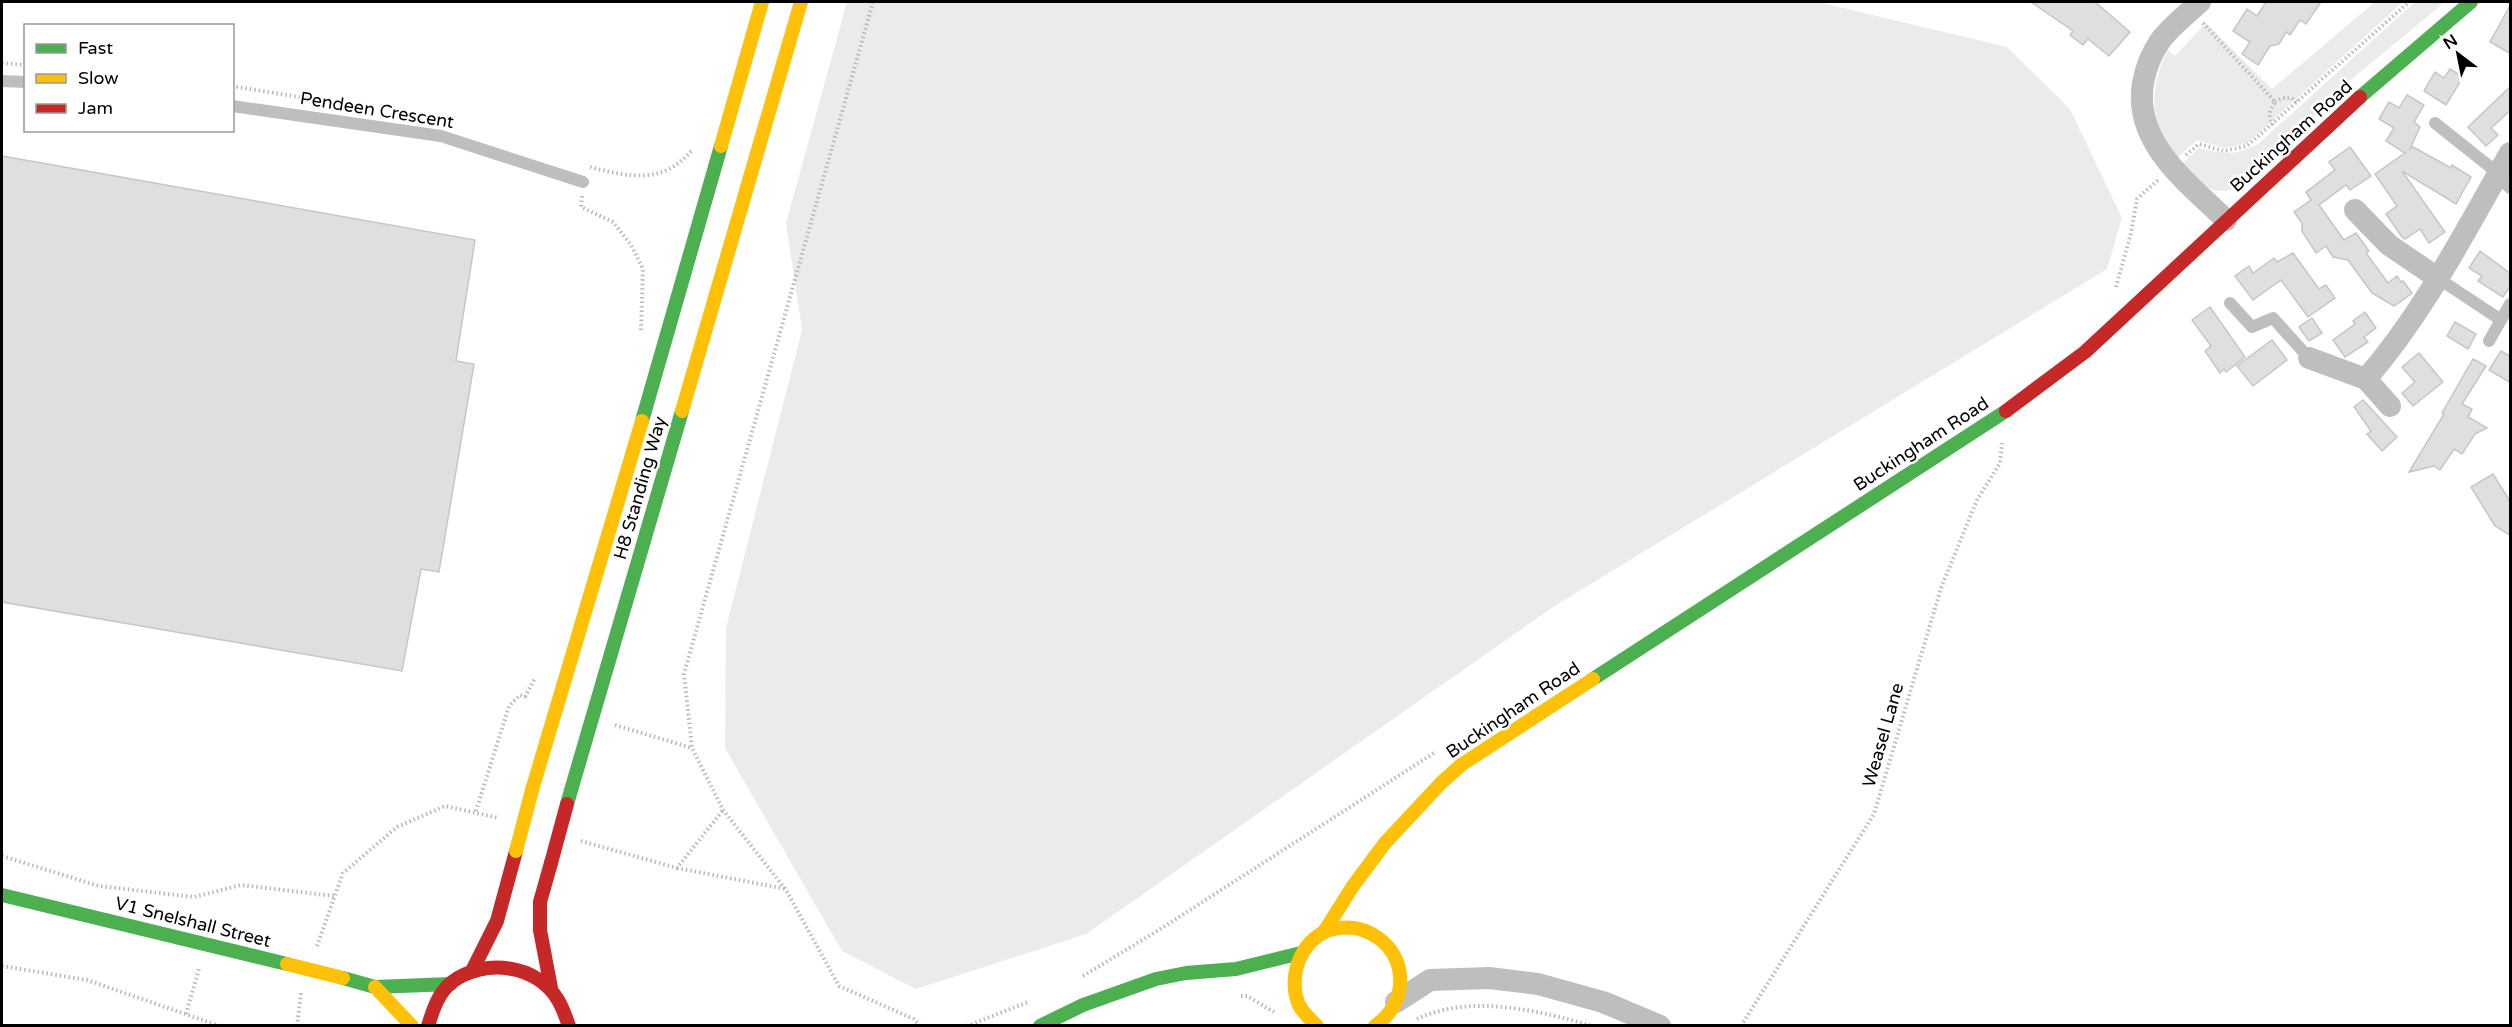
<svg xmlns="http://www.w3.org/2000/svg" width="2512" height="1027" viewBox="0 0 2512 1027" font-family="'Varela Round',sans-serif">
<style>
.green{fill:#ebebeb}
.building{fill:#dfdfdf;stroke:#c6c6c6;stroke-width:1.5}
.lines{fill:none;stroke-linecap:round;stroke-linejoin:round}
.path{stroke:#b9b9b9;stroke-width:4;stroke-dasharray:1.5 3;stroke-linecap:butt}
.lane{stroke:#bebebe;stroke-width:12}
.street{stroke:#bebebe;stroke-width:22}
.fast{stroke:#4caf50;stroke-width:14}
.slow{stroke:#ffc107;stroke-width:14}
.jam{stroke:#c62828;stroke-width:14}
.slow-bridge{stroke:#ffc107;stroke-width:14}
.jam-bridge{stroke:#c62828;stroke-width:14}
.labels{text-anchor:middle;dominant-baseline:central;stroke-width:5;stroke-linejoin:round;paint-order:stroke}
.street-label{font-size:18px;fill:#000;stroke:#fff}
</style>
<rect width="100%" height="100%" fill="#fff"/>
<g class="green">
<polygon points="847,2 1818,2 2007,47 2070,109 2122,218 2107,269 1553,607 1086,934 916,989 842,951 725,748 726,628 802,330 786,223"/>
<path d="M 2375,2 L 2403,2 L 2246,144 L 2224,148 L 2197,140 L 2176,159 C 2149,123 2148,90 2168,50 L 2175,56 L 2206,23 L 2272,89 Z"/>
<path d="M 2415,2 L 2445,2 L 2352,79 L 2241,187 C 2210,198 2203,184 2181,165 L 2199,148 C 2223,154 2235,156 2258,144 Z"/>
</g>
<g class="building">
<polygon points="2031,2 2095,2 2130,32 2109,56 2088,39 2083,45 2070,35 2073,31"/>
<polygon points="2266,2 2321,2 2306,24 2300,20 2290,35 2286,32 2279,44 2270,46 2258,65 2242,54 2250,42 2233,31 2247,9 2257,16"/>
<polygon points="2511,4 2511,54 2490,42"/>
<polygon points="2450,69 2463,77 2446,105 2424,91 2435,72 2444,78"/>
<polygon points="2511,86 2511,110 2491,128 2498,135 2486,146 2468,127"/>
<polygon points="2407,95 2424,105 2414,122 2420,127 2410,149 2413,147 2451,168 2452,165 2471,177 2456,204 2402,171 2445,232 2429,243 2420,229 2405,239 2402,237 2386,214 2397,206 2375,174 2405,153 2386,141 2394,128 2379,119 2389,102 2399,108"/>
<polygon points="2350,147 2371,176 2350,190 2346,185 2319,205 2344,240 2356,233 2369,251 2366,253 2388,283 2397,276 2401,282 2403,281 2412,293 2394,306 2372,293 2348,260 2333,257 2326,246 2316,253 2302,231 2302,223 2294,212 2311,200 2306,192 2335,170 2329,162"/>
<polygon points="2,156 475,240 456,361 474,364 439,572 421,569 402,671 2,602"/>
<polygon points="2480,251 2511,274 2511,285 2503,297 2478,281 2482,276 2469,268"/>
<polygon points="2293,253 2319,289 2326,285 2335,298 2308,317 2281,280 2253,300 2235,276 2249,266 2253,273 2274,258 2277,262"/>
<polygon points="2210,307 2245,357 2226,372 2224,369 2220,373 2205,351 2211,346 2192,320"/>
<polygon points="2365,312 2376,328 2364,337 2368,342 2345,357 2333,340 2355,324 2353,321"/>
<polygon points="2312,318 2322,333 2309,341 2299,327"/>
<polygon points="2455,322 2476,334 2468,349 2447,336"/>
<polygon points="2272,340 2287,360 2253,386 2237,366"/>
<polygon points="2501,351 2511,357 2511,383 2489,370"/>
<polygon points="2419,353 2443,382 2413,406 2402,393 2415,382 2402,367"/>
<polygon points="2473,359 2486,366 2462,404 2472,409 2468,417 2487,428 2475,434 2462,454 2454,449 2440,470 2434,466 2409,472 2444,414 2442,413"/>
<polygon points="2363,400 2397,437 2382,451 2367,434 2371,431 2354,407"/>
<polygon points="2493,474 2511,503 2511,536 2495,526 2471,487"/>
</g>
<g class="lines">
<g class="path">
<polyline points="873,2 684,674 692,748 723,810 786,890 839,986 914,1019 920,1026"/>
<path d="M 2203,23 L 2275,102 C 2269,111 2268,116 2273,125"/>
<polyline points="2,63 26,65"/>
<polyline points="232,86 341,104"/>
<polyline points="2275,102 2283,98 2292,98 2297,103"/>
<polyline points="2186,155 2199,144 2224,151 2247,146 2409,2"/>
<path d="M 590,167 C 629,177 663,185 692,150"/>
<polyline points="582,196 581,207 613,222 631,245 643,269 641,331"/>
<polyline points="2116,287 2131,233 2137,199 2158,180"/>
<polyline points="525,697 535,678"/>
<polyline points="615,725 692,748"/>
<polyline points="476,811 509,706 520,695 526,697"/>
<polyline points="581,841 677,868 723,810"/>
<polyline points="2,856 99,886 194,897 241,885 334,896"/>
<polyline points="677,868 786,889"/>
<polyline points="317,946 343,873 397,827 445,806 499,818"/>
<polyline points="2,966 87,980 220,1026"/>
<polyline points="1083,976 1162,928 1434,753"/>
<polyline points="1241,996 1247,996 1274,1012"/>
<polyline points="186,1014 199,969"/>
<path d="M 1417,1019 C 1469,994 1538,1010 1592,1026"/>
<polyline points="297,1026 301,993"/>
<polyline points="967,1026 1028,1002"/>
<polyline points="1741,1026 1874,814 1941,588 1977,500 2000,463 2002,443"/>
</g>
<g class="lane">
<polyline points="2,81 26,82"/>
<polyline points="232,106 441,136 583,182"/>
<polyline points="2435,123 2489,166 2510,188"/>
<polyline points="2439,279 2501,320"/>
<polyline points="2230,303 2252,327 2273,318 2309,358"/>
<polyline points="2489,341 2510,304"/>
</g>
<g class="street">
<path d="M 2200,2 C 2187,14 2171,26 2160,41 C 2151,54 2146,67 2143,83 C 2133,143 2188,183 2226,220"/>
<polyline points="2355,210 2389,245 2439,279"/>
<polyline points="2309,358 2366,379 2390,406"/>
<path d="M 2366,379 C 2425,311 2465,231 2510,153"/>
<polyline points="1396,1002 1430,980 1489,978 1538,984 1603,1002 1660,1026"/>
</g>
<g class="fast">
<polyline points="2360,97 2471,2"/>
<polyline points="642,421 721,146"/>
<polyline points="1593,679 2006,411"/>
<polyline points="567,804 682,411"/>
<polyline points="2,895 287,964"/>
<polyline points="343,978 375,987 451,984"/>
<polyline points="1040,1026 1083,1005 1156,979 1186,973 1236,969 1301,953"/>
</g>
<g class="slow">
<polyline points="721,146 762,2"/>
<polyline points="682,411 801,2"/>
<polyline points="532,790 642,421"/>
<polyline points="1324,932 1353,886 1385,843 1441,783 1461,765 1593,679"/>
<polyline points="375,987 412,1026"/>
<path d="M 1317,1026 C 1311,1020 1303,1013 1299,1005 C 1286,975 1303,932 1339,928 C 1368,924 1397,945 1400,975 C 1402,996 1392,1014 1375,1026"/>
</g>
<g class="jam">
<polyline points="2006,411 2085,352 2360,97"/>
<polyline points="551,863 540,902 540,930 551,988"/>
<polyline points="472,971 497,921 516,851"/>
<path d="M 428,1026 C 433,1010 438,993 452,982 C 484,958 537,964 558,1000 C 563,1008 566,1018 569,1026"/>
</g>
<g class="slow-bridge">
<polyline points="516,851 532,790"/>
<polyline points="287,964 343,978"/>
</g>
<polyline class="jam-bridge" points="551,863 567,804"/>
</g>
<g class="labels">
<g class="street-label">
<text transform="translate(377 110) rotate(9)">Pendeen Crescent</text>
<text transform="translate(2291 136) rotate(-42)">Buckingham Road</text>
<text transform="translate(1921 444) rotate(-33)">Buckingham Road</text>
<text transform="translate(640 488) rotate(-74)">H8 Standing Way</text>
<text transform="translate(1513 710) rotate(-34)">Buckingham Road</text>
<text transform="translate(1883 735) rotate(-74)">Weasel Lane</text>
<text transform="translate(193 922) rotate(14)">V1 Snelshall Street</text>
</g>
</g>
<rect width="2512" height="1027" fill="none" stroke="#000000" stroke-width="6"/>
<rect x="24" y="24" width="210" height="108" fill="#ffffff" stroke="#999999" stroke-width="1.5"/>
<rect x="36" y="44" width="30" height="9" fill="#4caf50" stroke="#999999" stroke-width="1.5"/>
<text x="78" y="54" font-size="18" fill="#000000">Fast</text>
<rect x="36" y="74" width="30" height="9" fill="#ffc107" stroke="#999999" stroke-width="1.5"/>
<text x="78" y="84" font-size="18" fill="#000000">Slow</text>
<rect x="36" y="104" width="30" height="9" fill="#c62828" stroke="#999999" stroke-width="1.5"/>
<text x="78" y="114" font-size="18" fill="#000000">Jam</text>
<g transform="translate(2458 54) rotate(328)" stroke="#ffffff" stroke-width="4.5" paint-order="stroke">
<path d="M0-4.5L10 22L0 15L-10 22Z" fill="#000000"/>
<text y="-9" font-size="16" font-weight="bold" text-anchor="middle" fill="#000000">N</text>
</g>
</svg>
